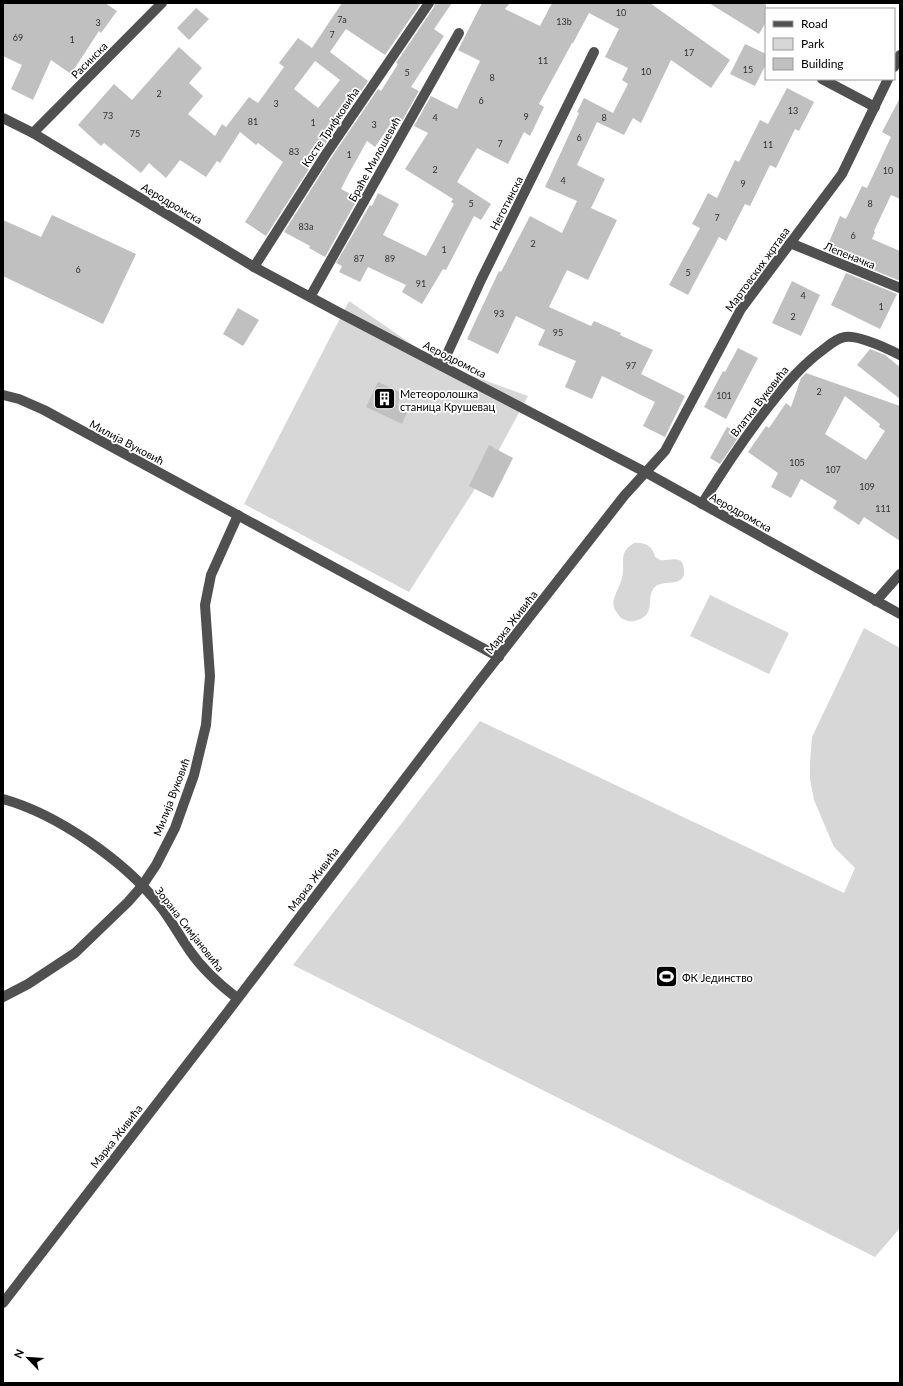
<svg xmlns="http://www.w3.org/2000/svg" width="903" height="1386" viewBox="0 0 903 1386" font-family="Lato,sans-serif">
<style>
.green{fill:#d7d7d7}
.building{fill:#c0c0c0;fill-rule:evenodd}
.lines{fill:none;stroke-linecap:round;stroke-linejoin:round}
.minor{stroke:#505050;stroke-width:10}
.labels{text-anchor:middle;dominant-baseline:central;stroke-width:3.5;stroke-linejoin:round;paint-order:stroke}
.number-label{font-size:9px;fill:#303030}
.street-label{font-size:11px;fill:#000;stroke:#fff}
.poi-label{font-size:11px;fill:#000;stroke:#fff;text-anchor:start}
</style>
<rect width="100%" height="100%" fill="#fff"/>
<g class="green">
<polygon points="349,301 442,365 528,396 494,459 409,592 244,504"/>
<path d="M 634,543 C 644,542 653,546 655,557 C 656,557 660,560 660,560 C 668,562 683,553 684,570 C 686,587 665,580 656,586 C 646,594 654,608 645,616 C 640,620 634,622 628,621 C 624,620 620,618 618,614 C 607,602 619,591 622,578 C 626,563 617,553 634,543 Z"/>
<polygon points="710,595 789,633 769,674 690,636"/>
<polygon points="864,628 900,648 900,1228 875,1257 293,965 480,721 844,893 855,868 834,847 814,800 810,779 810,763 812,737"/>
</g>
<g class="building">
<polygon points="3,3 105,3 117,11 101,33 99,31 71,74 51,60 33,100 11,89 22,65 3,56"/>
<path d="M 342,3 L 421,3 L 385,55 L 346,29 L 330,52 L 368,81 L 321,150 L 266,236 L 245,222 L 283,162 L 258,143 L 256,145 L 240,132 L 220,163 L 217,161 L 206,177 L 180,160 L 166,178 L 149,163 L 141,173 L 104,143 L 101,146 L 78,125 L 114,84 L 132,100 L 179,47 L 202,68 L 189,83 L 203,96 L 188,114 L 215,136 L 222,124 L 226,127 L 249,97 L 258,103 L 284,67 L 279,63 L 298,38 L 312,48 ZM 315,61 L 340,80 L 318,108 L 294,89 Z"/>
<polygon points="435,3 452,3 434,29 444,36 411,87 419,91 402,121 395,118 375,147 367,141 348,175 341,189 358,198 325,257 309,248 310,246 284,232 331,158 378,89 381,91 398,64 396,63 434,7"/>
<polygon points="482,3 510,3 505,9 540,26 552,3 650,3 730,60 711,88 671,60 641,123 633,118 624,135 597,122 577,165 605,179 591,208 617,220 588,280 567,270 549,307 591,326 594,321 621,333 620,335 653,350 641,374 685,396 665,437 643,426 655,402 602,376 592,399 565,387 576,361 538,345 545,330 516,316 498,354 467,339 499,271 501,272 530,216 562,233 577,201 545,187 579,113 577,112 584,98 613,113 628,84 622,80 628,68 605,57 619,29 589,13 573,43 572,43 539,104 544,107 530,136 524,132 508,164 477,148 457,182 491,204 481,220 474,216 446,270 443,269 422,304 402,292 406,285 368,267 360,282 339,272 342,266 336,263 370,205 372,206 378,193 399,204 383,235 426,256 454,204 451,202 453,199 405,169 428,133 414,126 431,96 457,109 480,61 458,50"/>
<polygon points="709,3 766,3 766,22 759,34"/>
<polygon points="196,8 209,19 189,40 177,28"/>
<polygon points="745,44 766,54 766,64 755,86 730,74"/>
<polygon points="787,88 814,102 799,131 795,129 776,168 770,165 750,206 745,204 726,241 719,237 688,295 669,285 700,228 692,224 708,193 717,198 735,160 739,162 760,120 768,124"/>
<polygon points="900,98 900,199 891,195 874,231 875,232 872,239 900,251 900,281 852,261 854,258 827,247 840,216 846,219 862,186 867,188 891,137 882,132"/>
<polygon points="52,215 136,254 103,324 3,276 3,220 41,237"/>
<polygon points="846,273 897,294 880,329 831,305"/>
<polygon points="792,281 820,295 801,336 772,323"/>
<polygon points="238,308 259,320 243,346 223,334"/>
<polygon points="738,348 758,358 726,419 704,407 723,371 725,372"/>
<polygon points="870,349 885,355 900,367 900,399 857,365"/>
<path d="M 806,373 L 900,406 L 900,541 L 864,517 L 859,525 L 833,508 L 837,501 L 801,479 L 791,498 L 771,487 L 778,473 L 748,452 L 766,426 L 769,428 L 786,403 L 791,407 L 801,378 ZM 845,396 L 880,424 L 879,427 L 885,431 L 866,460 L 825,434 Z"/>
<polygon points="378,382 402,393 397,405 408,410 402,424 366,407"/>
<polygon points="727,427 740,435 720,464 710,458"/>
<polygon points="489,445 513,458 493,498 469,486"/>
</g>
<g class="lines">
<g class="minor">
<polyline points="894,67 900,55"/>
<polyline points="822,79 875,107"/>
<polyline points="3,118 33,133 254,267 338,312 645,472 900,614"/>
<polyline points="33,133 162,3"/>
<polyline points="790,243 900,288"/>
<polyline points="254,267 326,154 429,3"/>
<polyline points="310,297 459,33"/>
<polyline points="442,365 481,280 594,52"/>
<polyline points="3,395 19,399 44,410 499,657"/>
<path d="M 702,504 C 723,470 745,437 769,406 C 786,384 802,365 824,349 C 830,344 838,338 845,337 C 859,335 888,349 900,355"/>
<polyline points="876,601 900,574"/>
<path d="M 3,799 C 57,814 125,861 160,906 C 171,920 180,937 190,951 C 203,970 220,985 237,998"/>
<polyline points="3,997 28,984 75,953 128,902 142,886 156,865 175,828 194,775 206,725 210,676 205,605 211,575 238,515"/>
<polyline points="3,1303 226,1014 477,684 624,496 665,451 741,309 842,174 888,79"/>
</g>
</g>
<defs>
<symbol id="building-square" viewBox="-11 -11 22 22"><rect x="-9" y="-9" width="18" height="18" rx="4" fill="#000" stroke="#fff"/><path d="M-4-6H4V6H1V3H-1V6H-4ZM-2.5-4.3h1.7v1.8h-1.7ZM.8-4.3h1.7v1.8H.8ZM-2.5-1h1.7V.8h-1.7ZM.8-1h1.7V.8H.8Z" fill="#fff"/></symbol>
<symbol id="stadium-square" viewBox="-11 -11 22 22"><rect x="-9" y="-9" width="18" height="18" rx="4" fill="#000" stroke="#fff"/><path d="M0-5a6.5 5 0 1 0 0 10a6.5 5 0 1 0 0-10ZM-3.5-1.8h7v3.6h-7Z" fill="#fff"/></symbol>
</defs>
<g fill-rule="evenodd">
<use href="#building-square" x="372" y="386" width="25" height="25"/>
<use href="#stadium-square" x="654" y="964" width="25" height="25"/>
</g>
<g class="labels">
<g class="number-label">
<text x="621" y="12">10</text>
<text x="342" y="19">7a</text>
<text x="564" y="21">13b</text>
<text x="98" y="22">3</text>
<text x="332" y="34">7</text>
<text x="18" y="37">69</text>
<text x="72" y="39">1</text>
<text x="689" y="52">17</text>
<text x="543" y="60">11</text>
<text x="748" y="69">15</text>
<text x="646" y="71">10</text>
<text x="407" y="72">5</text>
<text x="492" y="77">8</text>
<text x="159" y="93">2</text>
<text x="481" y="100">6</text>
<text x="276" y="103">3</text>
<text x="793" y="110">13</text>
<text x="108" y="115">73</text>
<text x="526" y="116">9</text>
<text x="435" y="117">4</text>
<text x="604" y="117">8</text>
<text x="253" y="121">81</text>
<text x="313" y="122">1</text>
<text x="374" y="124">3</text>
<text x="135" y="133">75</text>
<text x="579" y="137">6</text>
<text x="500" y="143">7</text>
<text x="768" y="144">11</text>
<text x="294" y="151">83</text>
<text x="349" y="154">1</text>
<text x="435" y="169">2</text>
<text x="888" y="170">10</text>
<text x="563" y="180">4</text>
<text x="743" y="183">9</text>
<text x="471" y="203">5</text>
<text x="870" y="203">8</text>
<text x="717" y="217">7</text>
<text x="306" y="226">83a</text>
<text x="853" y="235">6</text>
<text x="533" y="243">2</text>
<text x="444" y="249">1</text>
<text x="359" y="258">87</text>
<text x="390" y="258">89</text>
<text x="78" y="269">6</text>
<text x="688" y="272">5</text>
<text x="421" y="283">91</text>
<text x="803" y="295">4</text>
<text x="881" y="306">1</text>
<text x="499" y="313">93</text>
<text x="793" y="316">2</text>
<text x="558" y="332">95</text>
<text x="631" y="365">97</text>
<text x="819" y="391">2</text>
<text x="724" y="395">101</text>
<text x="797" y="462">105</text>
<text x="833" y="469">107</text>
<text x="867" y="486">109</text>
<text x="883" y="508">111</text>
</g>
<g class="street-label">
<text transform="translate(89 60) rotate(-45)">Расинска</text>
<text transform="translate(330 127) rotate(-56)">Косте Трифковића</text>
<text transform="translate(374 159) rotate(-61)">Браће Милошевић</text>
<text transform="translate(172 203) rotate(31)">Аеродромска</text>
<text transform="translate(506 203) rotate(-63)">Неготинска</text>
<text transform="translate(850 255) rotate(22)">Лепеначка</text>
<text transform="translate(757 269) rotate(-54)">Мартовских жртава</text>
<text transform="translate(455 359) rotate(27)">Аеродромска</text>
<text transform="translate(759 401) rotate(-52)">Влатка Вуковића</text>
<text transform="translate(127 442) rotate(28)">Милија Вуковић</text>
<text transform="translate(741 512) rotate(29)">Аеродромска</text>
<text transform="translate(511 622) rotate(-52)">Марка Живића</text>
<text transform="translate(171 797) rotate(-69)">Милија Вуковић</text>
<text transform="translate(313 879) rotate(-53)">Марка Живића</text>
<text transform="translate(190 929) rotate(52)">Зорана Симјановића</text>
<text transform="translate(116 1136) rotate(-52)">Марка Живића</text>
</g>
<g class="poi-label">
<text x="400" y="393">Метеоролошка<tspan x="400" dy="13">станица Крушевац</tspan></text>
<text x="682" y="977">ФК Јединство</text>
</g>
</g>
<rect width="903" height="1386" fill="none" stroke="#000000" stroke-width="8"/>
<rect x="765" y="8" width="130" height="72" fill="#ffffff" stroke="#999999"/>
<rect x="773" y="21" width="20" height="6" fill="#505050" stroke="#999999"/>
<text x="801" y="28" font-size="12" fill="#000000">Road</text>
<rect x="773" y="38" width="20" height="12" fill="#d7d7d7" stroke="#999999"/>
<text x="801" y="48" font-size="12" fill="#000000">Park</text>
<rect x="773" y="58" width="20" height="12" fill="#c0c0c0" stroke="#999999"/>
<text x="801" y="68" font-size="12" fill="#000000">Building</text>
<g transform="translate(28 1358) rotate(295)" stroke="#ffffff" stroke-width="3" paint-order="stroke">
<path d="M0-3L7 15L0 10L-7 15Z" fill="#000000"/>
<text y="-6" font-size="11" font-weight="bold" text-anchor="middle" fill="#000000">N</text>
</g>
</svg>
